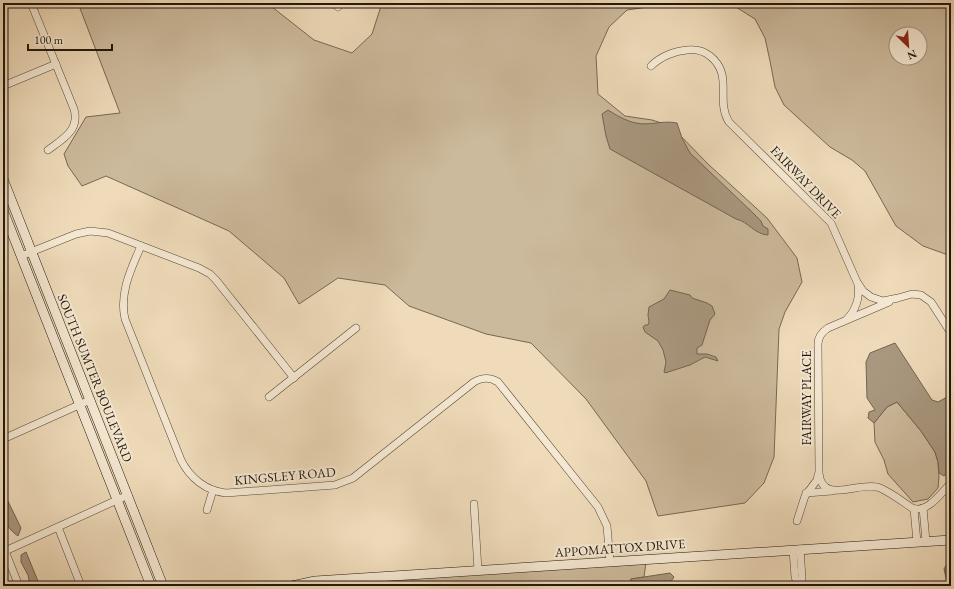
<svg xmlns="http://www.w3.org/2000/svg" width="954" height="589" viewBox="0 0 954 589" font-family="'EB Garamond',serif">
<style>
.green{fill:#ccba9c;stroke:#766854;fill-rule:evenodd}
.water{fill:#a9987f;stroke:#736451}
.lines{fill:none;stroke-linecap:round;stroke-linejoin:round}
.street-casing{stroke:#544838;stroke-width:8}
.secondary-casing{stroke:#21170c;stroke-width:10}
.street{stroke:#f5e8d2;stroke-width:7}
.secondary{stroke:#f5e8d2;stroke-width:9}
.labels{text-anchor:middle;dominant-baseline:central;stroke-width:4;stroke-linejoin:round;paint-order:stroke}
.street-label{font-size:13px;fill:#21170c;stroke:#f5e8d2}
</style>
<rect width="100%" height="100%" fill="#efdbba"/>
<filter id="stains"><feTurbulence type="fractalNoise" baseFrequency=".005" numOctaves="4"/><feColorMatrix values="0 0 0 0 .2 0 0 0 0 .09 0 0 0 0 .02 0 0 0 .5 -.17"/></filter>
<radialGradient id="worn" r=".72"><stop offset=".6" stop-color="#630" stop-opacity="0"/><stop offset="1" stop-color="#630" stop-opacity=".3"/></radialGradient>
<g class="green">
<polygon points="78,3 267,3 314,40 352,53 372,34 382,3 676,3 627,10 609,27 596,56 598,94 625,116 652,120 671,126 708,164 767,218 797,258 802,282 785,312 779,329 774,457 764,483 745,503 658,516 646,481 586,399 531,343 486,334 409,306 385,285 338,278 299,304 284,278 229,231 106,176 82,186 68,166 64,154 86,117 120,113"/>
<path d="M 726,3 L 951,3 L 951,256 L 923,246 L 896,226 L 865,171 L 852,160 L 830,147 L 784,105 L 775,87 L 770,61 L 765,38 L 755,19 L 731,4 ZM 896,34 L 920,34 L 920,58 L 896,58 Z"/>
<polygon points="897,402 921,431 935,452 938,462 939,477 938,488 928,499 913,502 888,474 884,460 875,442 874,423 887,407"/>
<polygon points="646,563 644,577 631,579 630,586 303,586"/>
</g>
<g class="water">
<path d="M 608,110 C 616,115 626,121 636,123 C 650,126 662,120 677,123 L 682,138 L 690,153 L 751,211 L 761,221 L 763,226 L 768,229 L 768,235 C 754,234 749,222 736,219 L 610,149 L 606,136 L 602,114 Z"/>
<polygon points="670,290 690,295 692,298 707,303 712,306 715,314 710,320 702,345 697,348 697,354 707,354 716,357 718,361 705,357 690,365 665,373 664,372 666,362 663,350 658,341 645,332 643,327 645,325 648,325 649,322 648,315 649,307 664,299"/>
<polygon points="895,343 932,400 938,402 951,395 951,470 944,476 939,473 938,462 935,452 921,431 897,402 887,407 874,423 868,418 869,412 875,410 867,398 866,362 870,353"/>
<path d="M 3,491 L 21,528 L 18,536 C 0,523 3,512 3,491 Z"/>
<polygon points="26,552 40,586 31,586 30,585 28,575 21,562 21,555"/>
<polygon points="951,561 951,586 948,586 944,569 948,562"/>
<polygon points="670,573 674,577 668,586 630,586 631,579"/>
</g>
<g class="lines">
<defs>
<g id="street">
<path d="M 31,3 L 74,109 C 80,130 63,139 48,150"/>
<polyline points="333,3 338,7"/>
<path d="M 651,66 C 660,57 674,51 687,50 C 695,49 704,51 710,56 C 734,75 715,100 729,122 L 831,223 L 857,282 L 863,291 L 871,297 L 883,301 L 898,298 L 912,294 L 921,295 L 931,302 L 951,333"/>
<polyline points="3,86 56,64"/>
<path d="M 141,246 C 131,269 119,293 125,319 L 181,460 C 190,478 206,491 226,493 L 335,485 L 353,478 L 474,382 C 483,377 490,377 498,382 L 598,507 L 607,526 L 610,562"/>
<polyline points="21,256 76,234 90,231 108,233 199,268 210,274 216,280 294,378"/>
<path d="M 889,302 L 828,328 C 822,332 818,337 818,344 L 819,473 C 822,505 858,482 877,487 C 886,489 903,502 912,508 C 927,514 941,493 951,483"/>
<path d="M 847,319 C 856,310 860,297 858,285"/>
<polyline points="269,397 356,328"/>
<polyline points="3,439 90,400"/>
<polyline points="806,493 832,491"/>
<polyline points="474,504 478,570"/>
<polyline points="923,508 926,541"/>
<polyline points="914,509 917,542"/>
<polyline points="207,510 213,490"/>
<polyline points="797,521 805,496 817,480 818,475"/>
<polyline points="58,527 81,586"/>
<polyline points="800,549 802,578 801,586"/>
<polyline points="793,550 795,577 798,586"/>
<polyline points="5,551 19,586"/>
<polyline points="3,552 128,495"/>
</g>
<g id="secondary">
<polyline points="3,179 163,586"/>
<polyline points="3,210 151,586"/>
<polyline points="292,586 315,581 951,540"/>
</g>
</defs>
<use href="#street" class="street-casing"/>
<use href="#secondary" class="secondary-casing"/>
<use href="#street" class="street"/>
<use href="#secondary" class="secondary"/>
</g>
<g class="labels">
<g class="street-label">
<text transform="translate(806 182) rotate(46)">FAIRWAY DRIVE</text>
<text transform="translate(95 378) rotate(68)">SOUTH SUMTER BOULEVARD</text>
<text transform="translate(806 398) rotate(-90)">FAIRWAY PLACE</text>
<text transform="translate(285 476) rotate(-5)">KINGSLEY ROAD</text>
<text transform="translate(620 548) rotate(-4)">APPOMATTOX DRIVE</text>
</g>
</g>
<rect width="954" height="589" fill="none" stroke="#efdbba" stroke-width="16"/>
<rect x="4" y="4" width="946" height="581" fill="none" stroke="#21170c" stroke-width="2"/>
<rect x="8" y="8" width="938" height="573" fill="none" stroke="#21170c"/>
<g transform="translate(908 46) rotate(155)"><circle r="19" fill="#f5e8d2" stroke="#a09483"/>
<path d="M0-3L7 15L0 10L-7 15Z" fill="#8f2418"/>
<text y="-6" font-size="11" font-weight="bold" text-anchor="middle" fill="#21170c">N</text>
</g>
<path d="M28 44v6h84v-6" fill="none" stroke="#21170c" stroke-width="2"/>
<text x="34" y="44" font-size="12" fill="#21170c" stroke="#f5e8d2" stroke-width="3" paint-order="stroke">100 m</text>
<rect width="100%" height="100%" filter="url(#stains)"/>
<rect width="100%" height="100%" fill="url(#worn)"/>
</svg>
